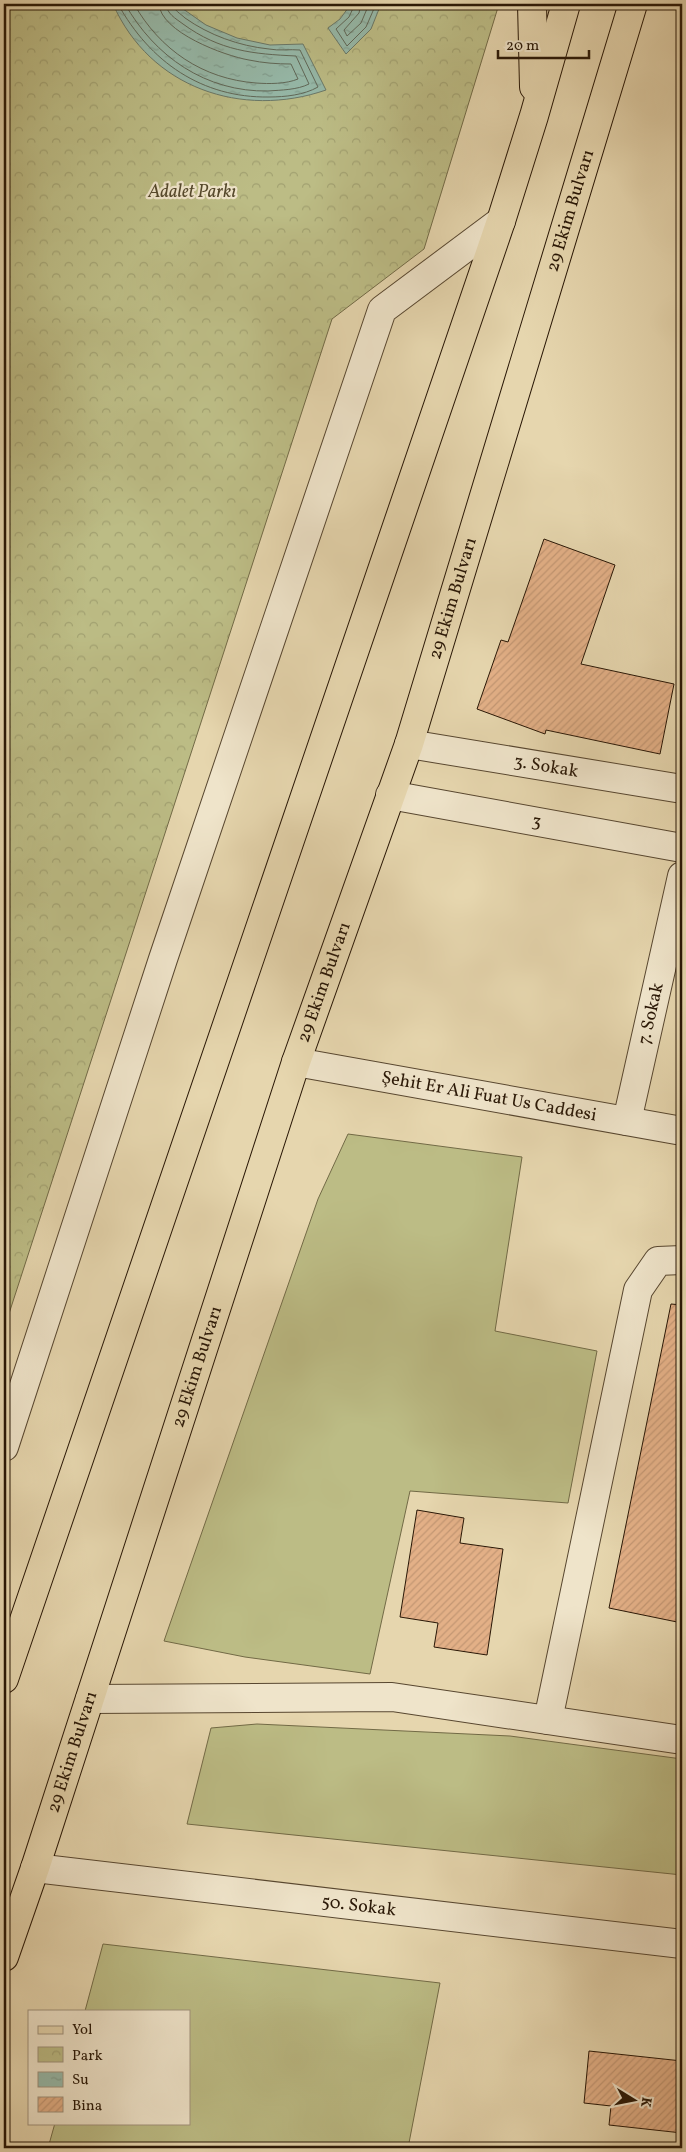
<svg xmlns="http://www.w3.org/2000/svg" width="686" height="2152" viewBox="0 0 686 2152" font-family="Vollkorn,serif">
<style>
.green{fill:#bcbc85;stroke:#726a46}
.park{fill:url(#park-crowns);stroke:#726a46}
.water{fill:url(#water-ripples);stroke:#6a7868}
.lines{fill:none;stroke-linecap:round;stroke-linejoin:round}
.shore{stroke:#606858;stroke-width:1}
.building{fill:url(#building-hatch);stroke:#291706}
.minor-casing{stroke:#584730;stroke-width:30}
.major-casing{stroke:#291706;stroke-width:30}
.minor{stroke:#efe4ca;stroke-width:28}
.major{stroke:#e6d6ae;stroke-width:28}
.labels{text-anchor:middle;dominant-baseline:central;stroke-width:4.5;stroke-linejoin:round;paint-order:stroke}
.park-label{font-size:18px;font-style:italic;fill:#55492c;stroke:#efe4ca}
.street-label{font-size:18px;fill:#291706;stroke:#efe4ca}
</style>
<defs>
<pattern id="park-crowns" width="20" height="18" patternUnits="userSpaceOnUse" patternTransform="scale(1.25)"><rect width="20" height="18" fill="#bcbc85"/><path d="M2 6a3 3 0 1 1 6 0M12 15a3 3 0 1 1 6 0" fill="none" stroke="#a2a171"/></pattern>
<pattern id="water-ripples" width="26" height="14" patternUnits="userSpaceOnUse" patternTransform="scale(1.25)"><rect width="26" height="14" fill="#96b9a9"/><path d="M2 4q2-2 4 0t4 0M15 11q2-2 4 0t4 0" fill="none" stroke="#819e90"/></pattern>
<pattern id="building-hatch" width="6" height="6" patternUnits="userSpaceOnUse" patternTransform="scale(1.25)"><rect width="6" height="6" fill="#e3b087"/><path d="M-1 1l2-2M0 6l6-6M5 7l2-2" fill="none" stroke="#c39773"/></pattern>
</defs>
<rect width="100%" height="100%" fill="#e6d6ae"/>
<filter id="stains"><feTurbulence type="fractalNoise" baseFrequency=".004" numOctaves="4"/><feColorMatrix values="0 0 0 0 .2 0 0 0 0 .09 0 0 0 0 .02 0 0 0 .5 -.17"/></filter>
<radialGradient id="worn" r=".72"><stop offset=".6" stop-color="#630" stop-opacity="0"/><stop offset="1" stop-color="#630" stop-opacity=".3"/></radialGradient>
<g class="green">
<polygon points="348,1134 522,1157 495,1331 597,1351 568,1503 410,1491 370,1674 245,1657 164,1641 318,1199"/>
<polygon points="257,1724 510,1736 682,1759 682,1875 187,1824 211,1728"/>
<polygon points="103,1944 440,1983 408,2148 48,2148 55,2123 189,2123 189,2011 85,2011"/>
</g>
<polygon class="park" points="4,4 499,4 424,249 332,319 4,1329"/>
<g class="water">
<path d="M 113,4 L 176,4 L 206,25 L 237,38 L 270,45 L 303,44 L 326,90 C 242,119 150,88 113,4 Z"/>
<polygon points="351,4 381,4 371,29 346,54 328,28 340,19"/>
</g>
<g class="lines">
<g class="shore">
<path d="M 118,4 C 150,62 202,98 269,97 C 285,97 304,95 318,87 L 300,50 C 290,49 279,51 269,49 C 239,46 209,35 185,18 C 180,13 174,11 173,4"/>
<path d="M 125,4 C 155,57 206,92 268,91 C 281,90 297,90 309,84 L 296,56 C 253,54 220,51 183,24 C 175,18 167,14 166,4"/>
<path d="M 134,4 C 160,50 203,79 256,83 C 269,84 286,84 298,79 L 291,64 C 277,64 263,63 249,60 C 225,56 160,32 159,4"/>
<polyline points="355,4 349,17 336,29 347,46 366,27 376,4"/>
<polyline points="361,4 359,13 344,30 347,36 361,23 369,4"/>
</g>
</g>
<g class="building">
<polygon points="544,539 615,565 581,664 674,684 660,754 546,730 545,734 477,709 501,640 508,642"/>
<polygon points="671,1304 682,1305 682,1623 609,1608"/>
<polygon points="417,1510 464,1518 460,1543 503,1549 487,1655 434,1647 438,1623 400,1617"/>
<polygon points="589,2051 682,2061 682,2133 609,2125 611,2106 584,2103"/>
</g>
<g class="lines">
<defs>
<g id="minor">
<path id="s1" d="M 409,744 L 682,789"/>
<path id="s2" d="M 390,795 L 682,848"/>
<path id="s3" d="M 296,1062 L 682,1131"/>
<path id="s4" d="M 627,1121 L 682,876"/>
<polyline points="4,1447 163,959 382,310 501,221"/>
<polyline points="90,1699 392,1697 682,1740"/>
<polyline points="548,1720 638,1290 658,1261 682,1260"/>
<path id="s5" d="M 35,1868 L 682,1944"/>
</g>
<g id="major">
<polyline points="532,4 534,87"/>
<polyline points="4,1679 501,221 534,116 566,4"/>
<path id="s6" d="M 4,1957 L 35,1868 L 296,1062 L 409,744 L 633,4"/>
</g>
</defs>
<use href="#minor" class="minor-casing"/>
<use href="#major" class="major-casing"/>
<use href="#minor" class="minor"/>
<use href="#major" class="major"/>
</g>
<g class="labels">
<g class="park-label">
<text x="192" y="192">Adalet Parkı</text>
</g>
<g class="street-label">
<text stroke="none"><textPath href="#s6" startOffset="1836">29 Ekim Bulvarı</textPath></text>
<text stroke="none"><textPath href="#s6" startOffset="1431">29 Ekim Bulvarı</textPath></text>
<text stroke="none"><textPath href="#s1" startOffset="139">3. Sokak</textPath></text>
<text stroke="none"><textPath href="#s2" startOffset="149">3</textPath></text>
<text stroke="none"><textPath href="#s6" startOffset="1026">29 Ekim Bulvarı</textPath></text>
<text stroke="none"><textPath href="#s4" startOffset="110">7. Sokak</textPath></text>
<text stroke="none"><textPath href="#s3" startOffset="196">Şehit Er Ali Fuat Us Caddesi</textPath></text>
<text stroke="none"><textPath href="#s6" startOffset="621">29 Ekim Bulvarı</textPath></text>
<text stroke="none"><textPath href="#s6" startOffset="216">29 Ekim Bulvarı</textPath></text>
<text stroke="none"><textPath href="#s5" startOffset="326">50. Sokak</textPath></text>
</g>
</g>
<rect width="686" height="2152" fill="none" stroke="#e6d6ae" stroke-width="20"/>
<rect x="5" y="5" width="676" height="2142" fill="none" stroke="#291706" stroke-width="2.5"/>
<rect x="10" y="10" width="666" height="2132" fill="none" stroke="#291706"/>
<rect x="28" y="2010" width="162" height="115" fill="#efe4ca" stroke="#a0927c"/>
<rect x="38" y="2026" width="25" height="8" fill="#e6d6ae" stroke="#a0927c"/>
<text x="72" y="2034" font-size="15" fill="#291706">Yol</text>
<rect x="38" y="2047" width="25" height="15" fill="url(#park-crowns)" stroke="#a0927c"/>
<text x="72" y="2060" font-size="15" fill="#291706">Park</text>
<rect x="38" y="2072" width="25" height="15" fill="url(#water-ripples)" stroke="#a0927c"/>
<text x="72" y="2084" font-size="15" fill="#291706">Su</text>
<rect x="38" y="2097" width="25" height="15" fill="url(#building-hatch)" stroke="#a0927c"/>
<text x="72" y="2110" font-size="15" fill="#291706">Bina</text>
<g transform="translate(634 2100) rotate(100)" stroke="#efe4ca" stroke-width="4" paint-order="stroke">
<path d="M0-4L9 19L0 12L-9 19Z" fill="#291706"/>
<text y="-8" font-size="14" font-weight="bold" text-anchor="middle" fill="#291706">K</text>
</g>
<path d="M498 50v8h91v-8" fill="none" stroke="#291706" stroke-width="2.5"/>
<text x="506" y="50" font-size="15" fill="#291706" stroke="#efe4ca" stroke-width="4" paint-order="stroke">20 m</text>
<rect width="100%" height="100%" filter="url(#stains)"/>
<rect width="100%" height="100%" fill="url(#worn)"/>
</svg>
